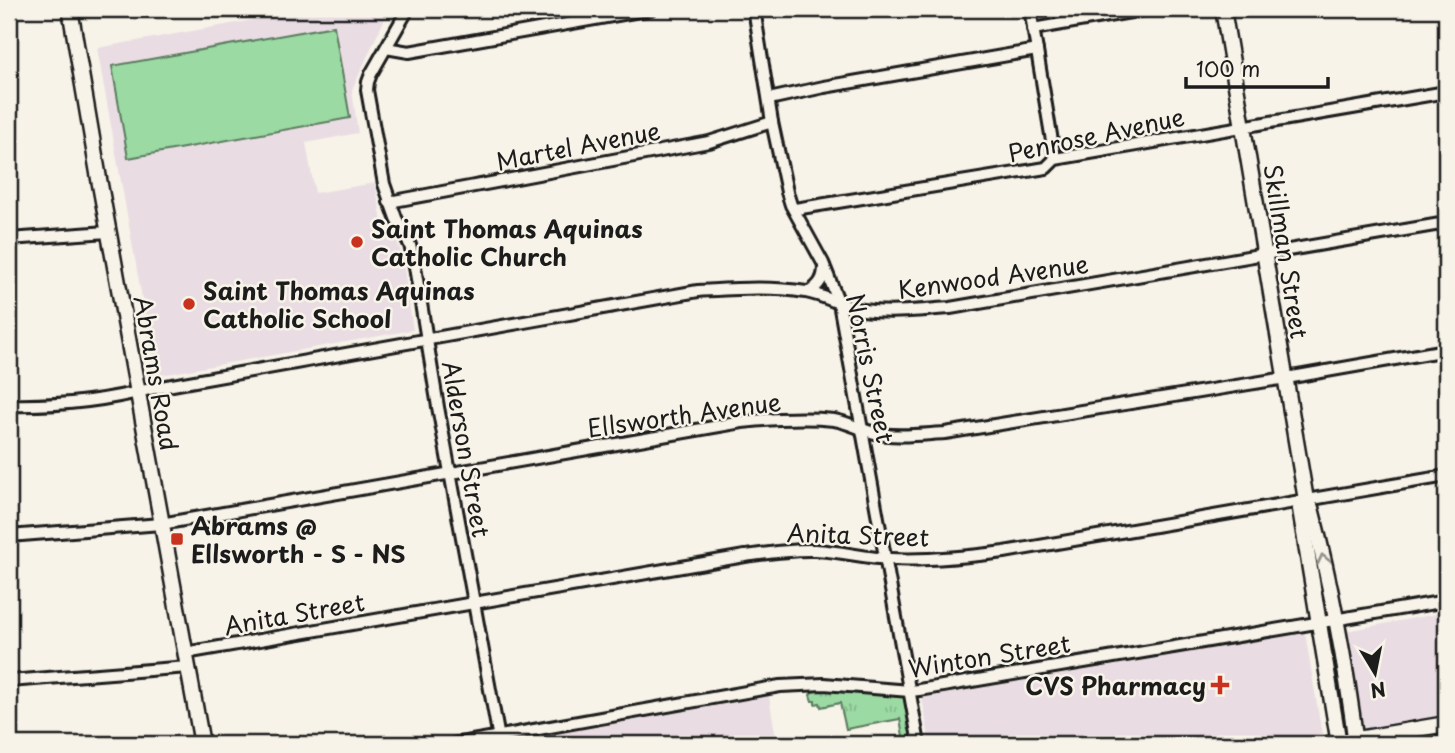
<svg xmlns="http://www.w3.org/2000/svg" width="1455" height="753" viewBox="0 0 1455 753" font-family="'Playpen Sans',sans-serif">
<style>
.built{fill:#e9dde3}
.grass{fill:url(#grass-tufts);stroke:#5c7b60;stroke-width:2}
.pitch{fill:#9bdaa3;stroke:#5c7b60;stroke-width:2}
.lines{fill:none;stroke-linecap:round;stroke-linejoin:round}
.minor-casing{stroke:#1c1c1c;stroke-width:16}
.secondary-casing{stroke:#1c1c1c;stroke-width:19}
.minor{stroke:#f7f3e8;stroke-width:10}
.secondary{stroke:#f7f3e8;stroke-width:14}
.oneway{stroke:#94928c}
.poi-dot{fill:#c8321e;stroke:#f7f3e8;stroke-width:2.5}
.labels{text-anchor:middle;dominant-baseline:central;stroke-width:5;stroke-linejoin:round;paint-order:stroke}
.street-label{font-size:24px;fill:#1c1c1c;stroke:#f7f3e8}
.poi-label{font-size:24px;font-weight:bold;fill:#1c1c1c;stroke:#f7f3e8;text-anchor:start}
</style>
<defs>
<pattern id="grass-tufts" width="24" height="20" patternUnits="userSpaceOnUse" patternTransform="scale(1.75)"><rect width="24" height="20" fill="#9bdaa3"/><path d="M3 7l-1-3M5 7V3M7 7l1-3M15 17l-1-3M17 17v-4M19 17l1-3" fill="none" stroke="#85ba8c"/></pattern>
</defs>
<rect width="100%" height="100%" fill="#f7f3e8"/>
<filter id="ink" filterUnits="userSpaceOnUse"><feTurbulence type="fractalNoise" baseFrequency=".0143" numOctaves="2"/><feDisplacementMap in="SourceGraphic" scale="14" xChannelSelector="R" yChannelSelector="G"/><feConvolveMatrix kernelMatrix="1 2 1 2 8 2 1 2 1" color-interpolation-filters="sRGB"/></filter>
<g filter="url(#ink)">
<g class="built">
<polygon points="315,9 385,9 386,16 352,90 358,133 306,143 315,193 375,183 382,221 397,241 402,255 413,330 156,376 97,48"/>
<polygon points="1446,612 1446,719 1365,734 1346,631"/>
<polygon points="1305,633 1322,734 1263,744 930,744 922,698"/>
<polygon points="769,696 777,744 508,744 507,743"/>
</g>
<polygon class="grass" points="817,690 842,691 904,697 907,700 916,744 907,744 907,742 895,744 860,744 903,736 900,719 846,729 840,703 821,707 820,703 815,704 815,701 812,701 810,695 812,692"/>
<polygon class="pitch" points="334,26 350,118 128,158 112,66"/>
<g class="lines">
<defs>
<g id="minor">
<polyline points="408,9 371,74 368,82 367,90 384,184 396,218 410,245 415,267 438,407 500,744"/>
<polyline points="754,9 772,122 787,192 791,205 823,263 839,303 919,744"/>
<polyline points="1030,9 1055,159"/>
<polyline points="1033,29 1148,9"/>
<polyline points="386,48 409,52 651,9"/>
<polyline points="769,99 824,87 1037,50"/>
<polyline points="389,202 709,142 772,122"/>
<polyline points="795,209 1046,168 1055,159 1446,92"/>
<polyline points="9,239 108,232"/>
<path d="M 809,292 C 819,286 824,279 824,267"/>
<path d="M 9,405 C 56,406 105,401 150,389 L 698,291 C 734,289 770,286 806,292 C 826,296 844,307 863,310 C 892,314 922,310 950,308 L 1446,223"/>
<path d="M 9,536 L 161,524 L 742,422 C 772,419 803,417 834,420 C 848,422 861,430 875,433 C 894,438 925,434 945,433 L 1298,376 L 1446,350"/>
<path d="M 185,653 L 745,556 C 768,553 792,549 815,550 C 841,551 865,558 890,559 C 928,561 966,557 1004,552 L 1446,476"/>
<polyline points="9,681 188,667"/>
<polyline points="455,744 780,686 824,684 910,691 919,690 1446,601"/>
</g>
<g id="secondary">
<polyline points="70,9 99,179 202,744"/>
<path d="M 1223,9 L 1306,500 L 1311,508 C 1331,585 1346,665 1356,744"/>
<polyline points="1306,500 1300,509 1339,744"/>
<polyline points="1328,744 1446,724"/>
<polyline points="1438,744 1446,743"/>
</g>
</defs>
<use href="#minor" class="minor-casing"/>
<use href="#secondary" class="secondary-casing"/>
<use href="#minor" class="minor"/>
<use href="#secondary" class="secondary"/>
</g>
<defs><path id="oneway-chevron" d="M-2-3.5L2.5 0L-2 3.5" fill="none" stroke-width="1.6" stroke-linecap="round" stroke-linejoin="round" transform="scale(1.75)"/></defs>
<use class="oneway" href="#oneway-chevron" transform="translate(1323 559) rotate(-103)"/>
</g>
<g class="poi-dot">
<circle cx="357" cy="242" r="7"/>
<circle cx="189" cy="304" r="7"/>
<rect x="170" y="532" width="14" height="14" rx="3.5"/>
<path d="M1216.5 674.5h7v7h7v7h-7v7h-7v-7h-7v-7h7z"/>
</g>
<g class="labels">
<g class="street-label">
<text transform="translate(1096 134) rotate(-12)">Penrose Avenue</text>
<text transform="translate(578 145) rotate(-11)">Martel Avenue</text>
<text transform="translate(1287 251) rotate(81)">Skillman Street</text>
<text transform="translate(993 276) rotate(-8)">Kenwood Avenue</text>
<text transform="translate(871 368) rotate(78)">Norris Street</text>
<text transform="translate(157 373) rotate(80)">Abrams Road</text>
<text transform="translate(684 414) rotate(-8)">Ellsworth Avenue</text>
<text transform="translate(467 449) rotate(80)">Alderson Street</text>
<text transform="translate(858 534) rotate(2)">Anita Street</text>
<text transform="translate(294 613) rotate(-10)">Anita Street</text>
<text transform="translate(989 655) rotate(-9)">Winton Street</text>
</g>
<g class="poi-label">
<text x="371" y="228">Saint Thomas Aquinas<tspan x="371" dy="28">Catholic Church</tspan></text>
<text x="203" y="290">Saint Thomas Aquinas<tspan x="203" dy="28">Catholic School</tspan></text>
<text x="191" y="525">Abrams @<tspan x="191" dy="28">Ellsworth - S - NS</tspan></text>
<text x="1206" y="685" text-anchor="end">CVS Pharmacy</text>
</g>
</g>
<rect width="1455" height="753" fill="none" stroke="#f7f3e8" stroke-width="35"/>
<rect x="18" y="18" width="1420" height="718" fill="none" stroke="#1c1c1c" stroke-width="2.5" filter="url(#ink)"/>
<g transform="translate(1375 673) rotate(170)" stroke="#f7f3e8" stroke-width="5" paint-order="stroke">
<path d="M0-5L12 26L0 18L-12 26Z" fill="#1c1c1c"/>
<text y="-10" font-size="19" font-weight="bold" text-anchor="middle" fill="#1c1c1c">N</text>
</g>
<path d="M1186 77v10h142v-10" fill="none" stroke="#1c1c1c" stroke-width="3.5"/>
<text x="1196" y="77" font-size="21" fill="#1c1c1c" stroke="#f7f3e8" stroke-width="5" paint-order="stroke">100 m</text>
</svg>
